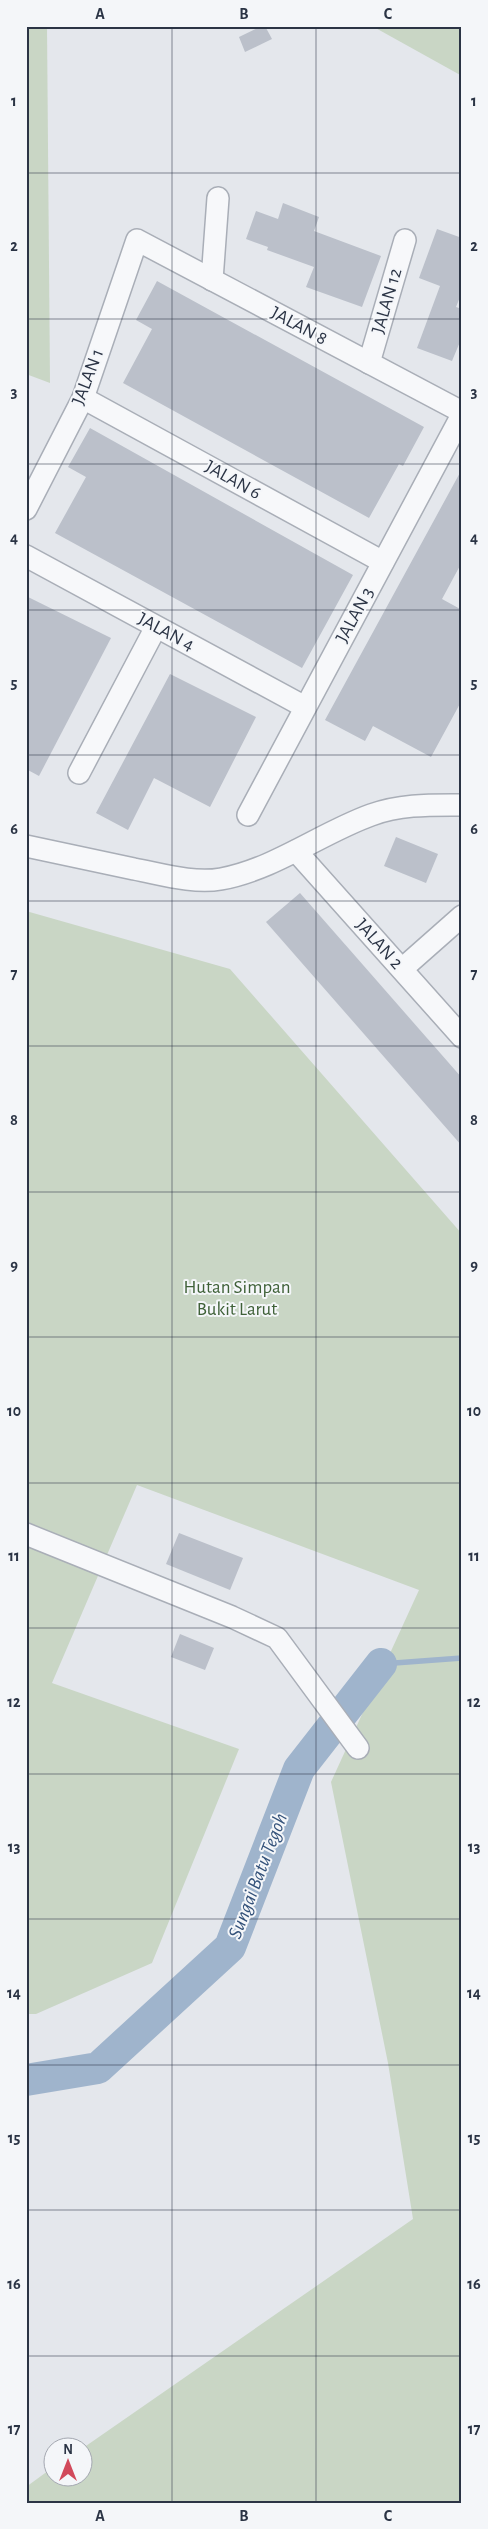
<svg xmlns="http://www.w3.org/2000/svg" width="488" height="2529" viewBox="0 0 488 2529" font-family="'Alegreya Sans',sans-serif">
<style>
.green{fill:#c9d6c5}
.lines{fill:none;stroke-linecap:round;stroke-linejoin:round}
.stream{stroke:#9fb4cc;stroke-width:5.5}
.river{stroke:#9fb4cc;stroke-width:32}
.building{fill:#bbc0ca}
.minor-casing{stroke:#a9aeb7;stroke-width:24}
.minor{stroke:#f7f8fa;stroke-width:21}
.grid{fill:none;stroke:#2b3445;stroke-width:1;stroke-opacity:0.55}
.labels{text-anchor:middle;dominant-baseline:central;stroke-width:4;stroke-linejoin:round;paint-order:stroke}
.street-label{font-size:19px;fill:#2b3445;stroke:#f4f6f9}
.park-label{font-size:19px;fill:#3f6138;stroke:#f4f6f9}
.water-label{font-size:20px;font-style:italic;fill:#34527a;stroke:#f4f6f9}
.neatline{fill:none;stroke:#2b3445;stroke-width:2}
.grid-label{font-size:16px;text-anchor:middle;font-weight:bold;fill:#2b3445}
</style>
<rect width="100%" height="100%" fill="#e4e7ec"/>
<g class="green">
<polygon points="26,26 47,26 50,383 26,374"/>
<polygon points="372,26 462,26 462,76"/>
<polygon points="26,911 230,969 462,1234 462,2503 26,2503 26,2487 52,2468 52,2476 82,2476 83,2448 413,2219 388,2063 331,1782 419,1590 137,1485 52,1683 239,1749 152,1963 36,2014 26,2014"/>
</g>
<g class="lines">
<polyline class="stream" points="381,1664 462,1658"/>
<polyline class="river" points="26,2080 98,2068 230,1947 299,1769 381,1664"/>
</g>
<g class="building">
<polygon points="262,26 265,26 272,39 245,52 239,37"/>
<polygon points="283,203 319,217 314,231 381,256 362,307 306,287 314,267 267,250 268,247 246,239 256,211 278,219"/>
<polygon points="437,229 462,238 462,292 456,307 462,309 462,337 452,361 417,348 440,286 419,278"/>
<polygon points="157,281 424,427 403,466 399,464 369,518 123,383 152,329 136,320"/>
<polygon points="90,428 353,575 302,668 55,533 86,477 68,467"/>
<polygon points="462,469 462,562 442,599 462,610 462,700 431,757 373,726 365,741 325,720"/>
<polygon points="26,596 111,638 39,776 26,769"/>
<polygon points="170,674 256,717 210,807 154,778 128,830 96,813"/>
<polygon points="396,837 438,854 426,883 384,866"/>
<polygon points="300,893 462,1078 462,1146 266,922"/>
<polygon points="179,1533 243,1558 230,1590 166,1564"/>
<polygon points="180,1634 214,1648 205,1670 171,1657"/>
</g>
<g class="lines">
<defs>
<g id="minor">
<polyline points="212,280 218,198"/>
<polyline points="369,363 405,240"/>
<polyline points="83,398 383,562"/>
<polyline points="26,509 83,398 137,240 462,412"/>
<polyline points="26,556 305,707"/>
<polyline points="79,773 156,627"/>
<polyline points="248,815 462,415"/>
<path d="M 26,846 C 62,854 98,861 134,869 C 161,874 193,884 221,879 C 275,869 321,833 371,815 C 401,804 431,805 462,805"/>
<polyline points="296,851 462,1037"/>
<polyline points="402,969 462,916"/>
<polyline points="26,1534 232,1617 277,1638 358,1748"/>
</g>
</defs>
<use href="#minor" class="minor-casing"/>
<use href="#minor" class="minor"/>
</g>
<path class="grid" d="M 172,26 L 172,2503M 316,26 L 316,2503M 26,173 L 462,173M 26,319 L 462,319M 26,464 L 462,464M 26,610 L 462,610M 26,755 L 462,755M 26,901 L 462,901M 26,1046 L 462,1046M 26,1192 L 462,1192M 26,1337 L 462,1337M 26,1483 L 462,1483M 26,1628 L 462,1628M 26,1774 L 462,1774M 26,1919 L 462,1919M 26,2065 L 462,2065M 26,2210 L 462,2210M 26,2356 L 462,2356"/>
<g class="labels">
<g class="street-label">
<text transform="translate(387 301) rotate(-74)">JALAN 12</text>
<text transform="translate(299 326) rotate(28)">JALAN 8</text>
<text transform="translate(88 377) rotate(-69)">JALAN 1</text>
<text transform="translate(233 480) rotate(29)">JALAN 6</text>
<text transform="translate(355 615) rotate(-62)">JALAN 3</text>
<text transform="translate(166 632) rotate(28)">JALAN 4</text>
<text transform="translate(379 944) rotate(48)">JALAN 2</text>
</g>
<g class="park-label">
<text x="237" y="1287">Hutan Simpan<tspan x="237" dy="22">Bukit Larut</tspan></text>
</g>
<g class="water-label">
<text transform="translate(258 1876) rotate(-69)">Sungai Batu Tegoh</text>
</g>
</g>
<rect width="488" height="2529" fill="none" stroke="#f4f6f9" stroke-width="55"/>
<g transform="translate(68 2462)"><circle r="24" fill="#f4f6f9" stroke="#a4a8b1"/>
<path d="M0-4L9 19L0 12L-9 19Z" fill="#d1495b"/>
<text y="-8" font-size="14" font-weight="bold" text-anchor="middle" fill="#2b3445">N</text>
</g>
<rect x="28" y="28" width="432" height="2474" class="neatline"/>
<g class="grid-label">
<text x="100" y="19">A</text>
<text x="244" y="19">B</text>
<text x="388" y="19">C</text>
<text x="14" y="106">1</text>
<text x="474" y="106">1</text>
<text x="14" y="251">2</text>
<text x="474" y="251">2</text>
<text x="14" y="397">3</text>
<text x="474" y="397">3</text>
<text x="14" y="543">4</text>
<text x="474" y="543">4</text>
<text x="14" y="688">5</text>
<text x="474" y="688">5</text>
<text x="14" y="834">6</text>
<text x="474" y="834">6</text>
<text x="14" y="979">7</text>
<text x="474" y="979">7</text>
<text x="14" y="1125">8</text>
<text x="474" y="1125">8</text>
<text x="14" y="1270">9</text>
<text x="474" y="1270">9</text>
<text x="14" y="1416">10</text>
<text x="474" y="1416">10</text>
<text x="14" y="1561">11</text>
<text x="474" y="1561">11</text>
<text x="14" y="1707">12</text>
<text x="474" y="1707">12</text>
<text x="14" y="1852">13</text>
<text x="474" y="1852">13</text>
<text x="14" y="1998">14</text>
<text x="474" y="1998">14</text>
<text x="14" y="2143">15</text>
<text x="474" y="2143">15</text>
<text x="14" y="2289">16</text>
<text x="474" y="2289">16</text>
<text x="14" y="2434">17</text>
<text x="474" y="2434">17</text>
<text x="100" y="2521">A</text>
<text x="244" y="2521">B</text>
<text x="388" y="2521">C</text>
</g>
</svg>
